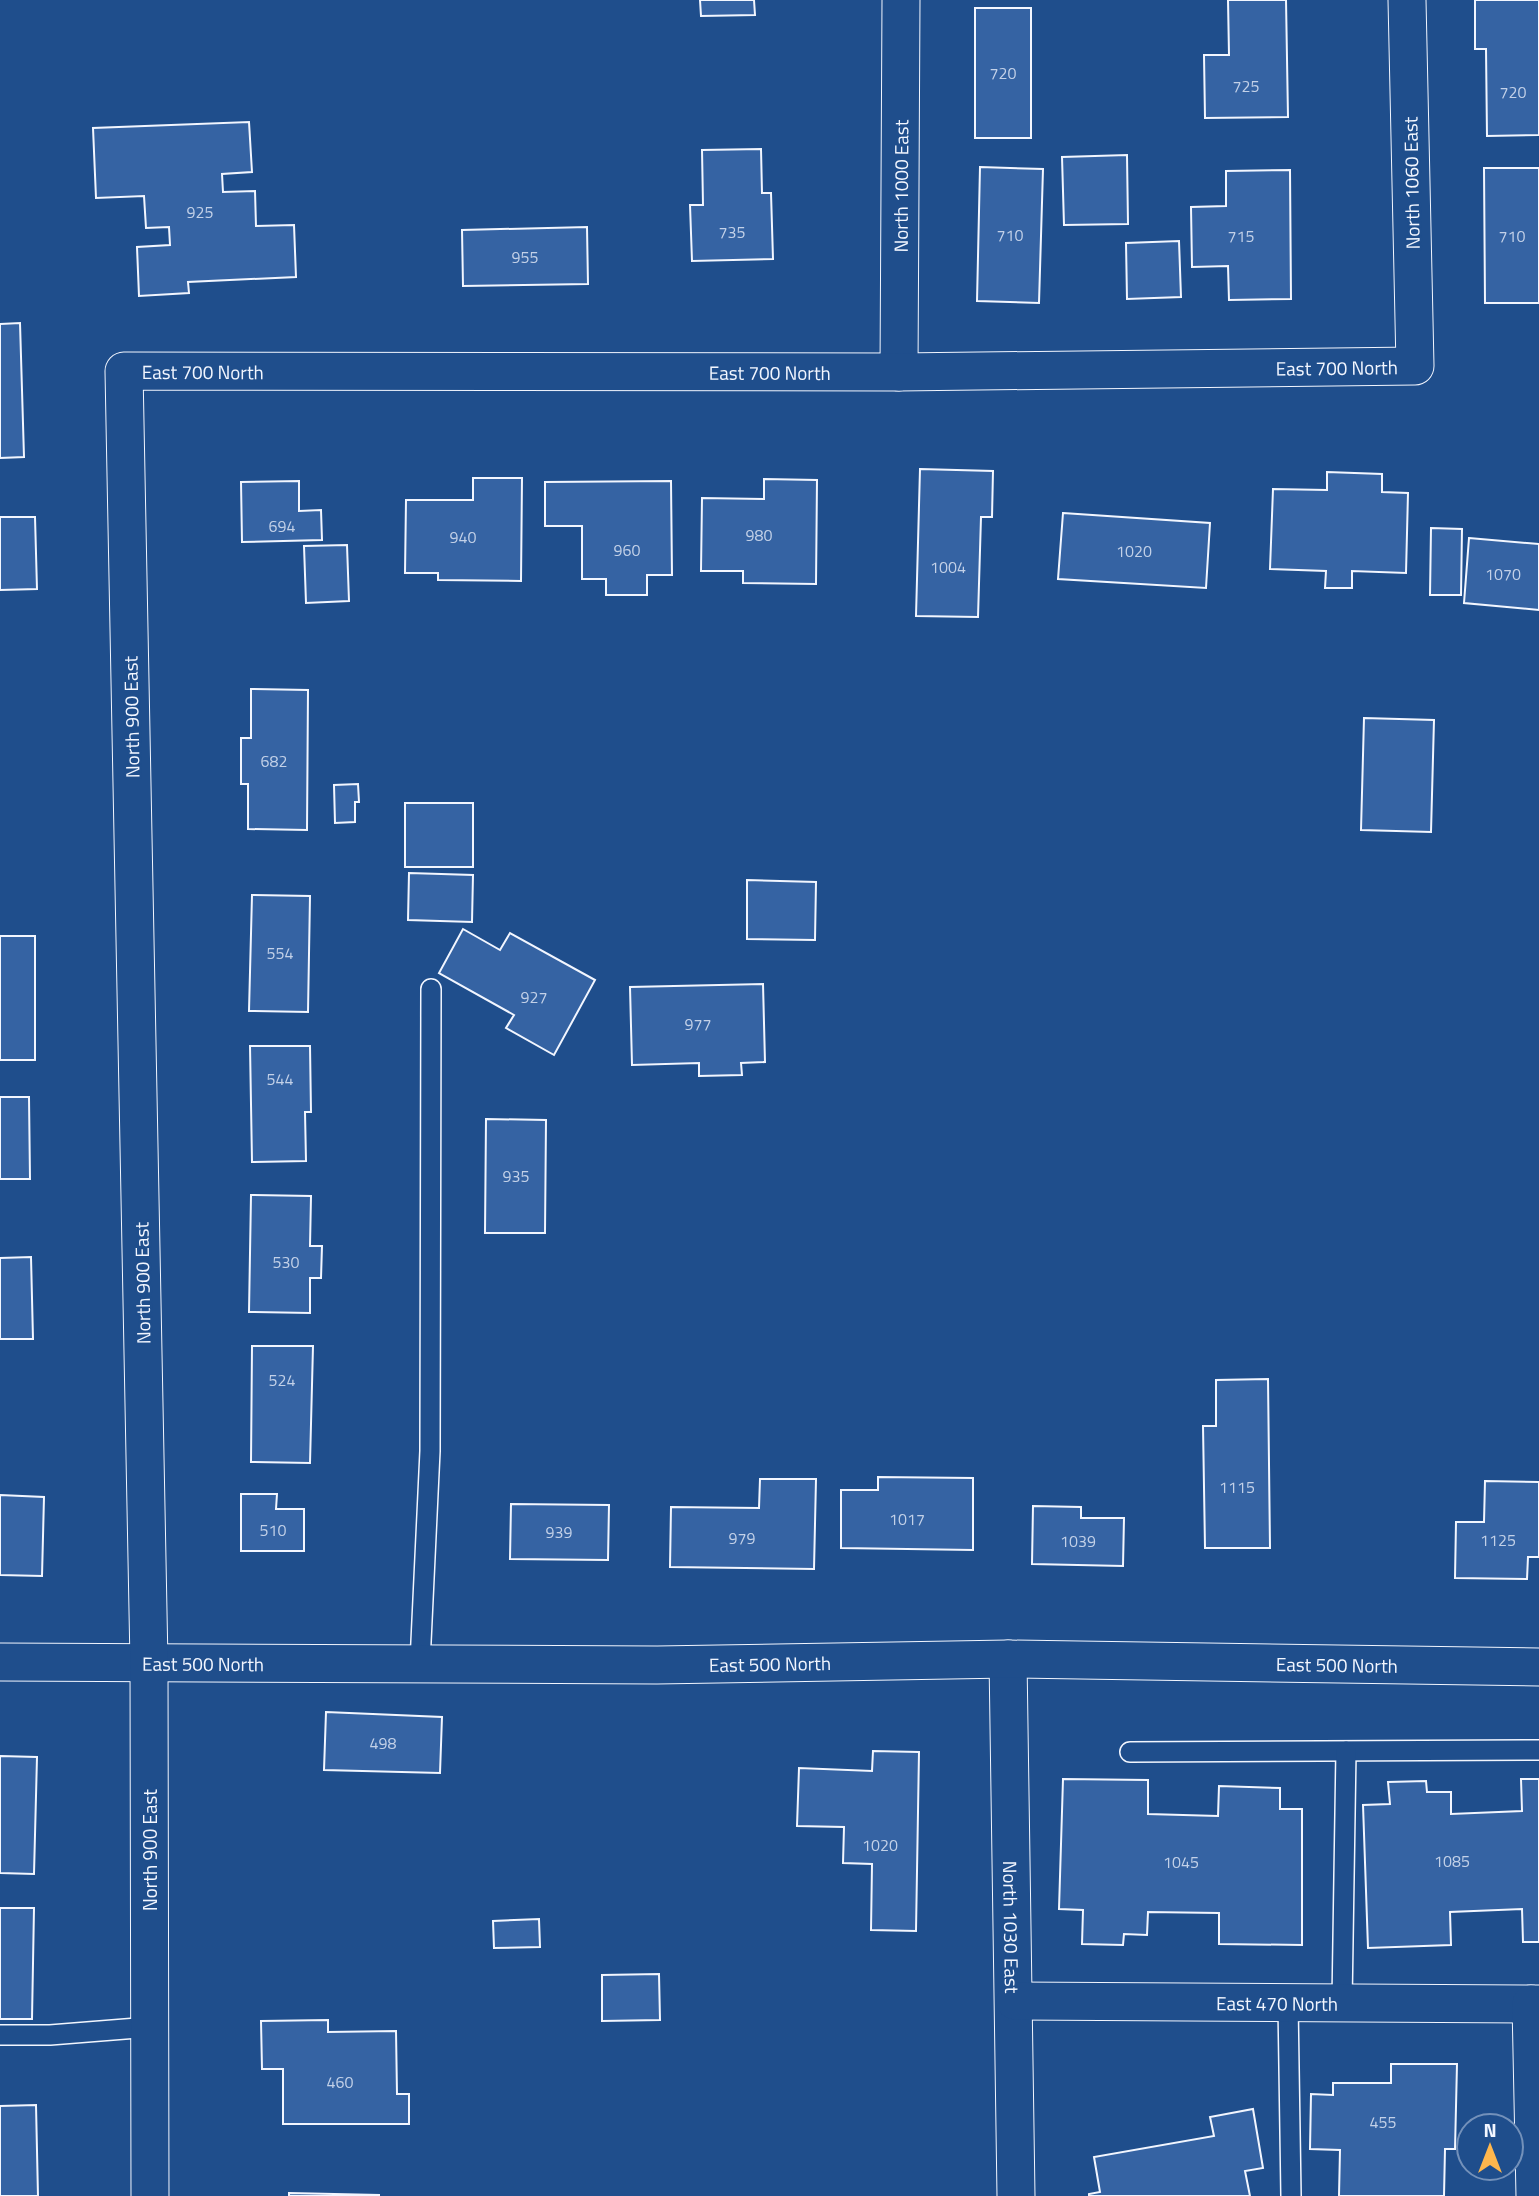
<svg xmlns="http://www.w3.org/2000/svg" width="1539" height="2196" viewBox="0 0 1539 2196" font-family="'Titillium Web',sans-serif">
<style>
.building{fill:#3563a3;stroke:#f2f6ff;stroke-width:2}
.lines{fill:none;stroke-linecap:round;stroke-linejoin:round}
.service-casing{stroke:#f2f6ff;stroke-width:22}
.minor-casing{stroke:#f2f6ff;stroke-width:39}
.service{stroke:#1f4e8c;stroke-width:19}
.minor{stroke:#1f4e8c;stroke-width:37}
.labels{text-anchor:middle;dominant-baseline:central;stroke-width:5;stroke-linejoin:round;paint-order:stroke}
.number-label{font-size:16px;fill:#c3d1e8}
.street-label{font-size:19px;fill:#f2f6ff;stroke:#1f4e8c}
</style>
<rect width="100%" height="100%" fill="#1f4e8c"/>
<g class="building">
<polygon points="700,0 754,0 755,15 701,16"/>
<polygon points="1228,0 1286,0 1288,117 1205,118 1204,55 1229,55"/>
<polygon points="1475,0 1539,0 1539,135 1487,136 1486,49 1475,49"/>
<rect x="975" y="8" width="56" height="130"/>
<polygon points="249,122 252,172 222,174 223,192 255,191 256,226 294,225 296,277 188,282 189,293 139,296 137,247 170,245 169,227 146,228 144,196 96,198 93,128"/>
<polygon points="761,149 762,193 771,193 773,259 692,261 690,205 703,205 702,150"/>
<polygon points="1127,155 1128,224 1064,225 1062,157"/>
<polygon points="980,167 1043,169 1039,303 977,301"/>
<polygon points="1484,168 1539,168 1539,303 1485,303"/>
<polygon points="1290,170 1291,299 1229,300 1228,266 1192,267 1191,207 1226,206 1226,171"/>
<polygon points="587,227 588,284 463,286 462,230"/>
<polygon points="1179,241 1181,297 1127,299 1126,243"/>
<polygon points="20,323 24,457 0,458 0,324"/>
<polygon points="920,469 993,471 992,517 981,517 978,617 916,616"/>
<polygon points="1327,472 1382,474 1382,492 1408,493 1406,573 1352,571 1352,588 1325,588 1326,571 1270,569 1273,489 1327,490"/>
<polygon points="473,478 522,478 521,581 438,580 438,573 405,573 406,500 473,500"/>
<polygon points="764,479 817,480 816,584 743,583 743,571 701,571 702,498 764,499"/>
<polygon points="299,481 299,511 321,510 322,540 242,542 241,482"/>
<polygon points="671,481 672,575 647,575 647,595 606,595 606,579 582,579 582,526 545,526 545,482"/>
<polygon points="1063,513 1210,523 1206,588 1058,579"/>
<polygon points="0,517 35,517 37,589 0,590"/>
<polygon points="1431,528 1462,529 1461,595 1430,595"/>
<polygon points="1469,538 1539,544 1539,610 1464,603"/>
<polygon points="347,545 349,601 306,603 304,546"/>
<polygon points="251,689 308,690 307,830 248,829 248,784 241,784 241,738 251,738"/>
<polygon points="1364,718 1434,720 1431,832 1361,830"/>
<polygon points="358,784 359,802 355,802 355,822 335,823 334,785"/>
<rect x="405" y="803" width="68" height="64"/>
<polygon points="409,873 473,875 472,922 408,920"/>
<polygon points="747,880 816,882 815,940 747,939"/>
<polygon points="252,895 310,896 308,1012 249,1011"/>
<polygon points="463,929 500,950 510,933 595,980 554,1055 506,1028 514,1015 439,973"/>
<rect x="0" y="936" width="35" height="124"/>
<polygon points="763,984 765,1062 741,1063 742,1075 699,1076 699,1063 632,1065 630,987"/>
<polygon points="250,1046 310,1046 311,1112 305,1112 306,1161 252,1162"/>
<polygon points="0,1097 29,1097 30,1179 0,1179"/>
<polygon points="486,1119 546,1120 545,1233 485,1233"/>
<polygon points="251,1195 311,1196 310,1246 322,1246 321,1278 310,1278 310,1313 249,1312"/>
<polygon points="31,1257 33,1339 0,1339 0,1258"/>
<polygon points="252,1346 313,1346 310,1463 251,1462"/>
<polygon points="1268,1379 1270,1548 1205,1548 1203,1426 1216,1426 1216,1380"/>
<polygon points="878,1477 973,1478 973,1550 841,1548 841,1490 878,1490"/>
<polygon points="760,1479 816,1479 814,1569 670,1567 671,1507 759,1508"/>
<polygon points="1485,1481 1539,1482 1539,1557 1528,1557 1527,1579 1455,1578 1456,1522 1484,1522"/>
<polygon points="241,1494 277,1494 276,1509 304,1509 304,1551 241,1551"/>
<polygon points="0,1495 44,1497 42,1576 0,1575"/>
<polygon points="511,1504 609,1505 608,1560 510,1559"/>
<polygon points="1033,1506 1081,1507 1081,1518 1124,1518 1123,1566 1032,1564"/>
<polygon points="326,1712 442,1717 440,1773 324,1770"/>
<polygon points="873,1751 919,1752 916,1931 871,1930 872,1864 843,1863 844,1827 797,1826 799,1768 872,1771"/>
<polygon points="0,1756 37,1757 34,1874 0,1873"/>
<polygon points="1063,1779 1148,1780 1148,1814 1218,1816 1219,1786 1280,1788 1280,1809 1302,1809 1302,1945 1219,1944 1219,1913 1148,1912 1147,1935 1124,1934 1123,1945 1082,1944 1083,1910 1059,1909"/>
<polygon points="1521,1779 1539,1779 1539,1942 1523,1942 1522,1909 1450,1912 1451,1945 1368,1948 1363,1805 1390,1804 1388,1782 1426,1781 1427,1792 1451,1792 1451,1814 1522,1811"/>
<polygon points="0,1908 34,1908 32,2019 0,2019"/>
<polygon points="539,1919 540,1947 494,1948 493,1921"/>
<polygon points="659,1974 660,2020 602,2021 602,1975"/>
<polygon points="328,2020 328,2032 396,2031 397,2094 409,2094 409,2124 283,2124 283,2069 262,2069 261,2021"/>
<polygon points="1391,2064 1457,2064 1455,2149 1445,2149 1444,2196 1339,2196 1340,2150 1310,2149 1311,2094 1333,2095 1333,2083 1391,2083"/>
<polygon points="36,2105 38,2196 0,2196 0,2106"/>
<polygon points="1253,2109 1263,2168 1245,2171 1250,2196 1089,2196 1089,2194 1100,2192 1094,2157 1214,2136 1210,2117"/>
<polygon points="289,2193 379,2195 379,2196 289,2196"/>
</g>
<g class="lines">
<defs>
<g id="service">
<polyline points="420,1663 430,1451 431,989"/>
<polyline points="1130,1752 1539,1750"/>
<polyline points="1288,2003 1291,2196"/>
<polyline points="1342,2003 1346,1751"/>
<polyline points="0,2035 50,2035 150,2027"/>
</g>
<g id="minor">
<path id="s1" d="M 899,372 L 901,0"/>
<path id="s2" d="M 1008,1659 L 1016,2196"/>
<path id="s3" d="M 0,1662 L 657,1665 L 1008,1659 L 1539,1667"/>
<path id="s4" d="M 1015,2001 L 1539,2004"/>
<polyline points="1531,2004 1535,2196"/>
<path id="s5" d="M 150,2196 L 149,1663 L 124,371 L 899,372 L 1415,366 L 1407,0"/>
</g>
</defs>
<use href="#service" class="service-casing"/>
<use href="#minor" class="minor-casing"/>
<use href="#service" class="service"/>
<use href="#minor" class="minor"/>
</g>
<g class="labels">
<g class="number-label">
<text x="1003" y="73">720</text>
<text x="1246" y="86">725</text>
<text x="1513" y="92">720</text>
<text x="200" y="212">925</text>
<text x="732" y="232">735</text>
<text x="1010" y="235">710</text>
<text x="1241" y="236">715</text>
<text x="1512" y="236">710</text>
<text x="525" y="257">955</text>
<text x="282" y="526">694</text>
<text x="759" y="535">980</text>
<text x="463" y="537">940</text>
<text x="627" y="550">960</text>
<text x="1134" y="551">1020</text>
<text x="948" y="567">1004</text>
<text x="1503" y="574">1070</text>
<text x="274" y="761">682</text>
<text x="280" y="953">554</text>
<text x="534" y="997">927</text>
<text x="698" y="1024">977</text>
<text x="280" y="1079">544</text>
<text x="516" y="1176">935</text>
<text x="286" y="1262">530</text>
<text x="282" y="1380">524</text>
<text x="1237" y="1487">1115</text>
<text x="907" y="1519">1017</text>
<text x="273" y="1530">510</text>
<text x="559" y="1532">939</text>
<text x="742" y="1538">979</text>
<text x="1498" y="1540">1125</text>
<text x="1078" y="1541">1039</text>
<text x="383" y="1743">498</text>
<text x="880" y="1845">1020</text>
<text x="1452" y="1861">1085</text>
<text x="1181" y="1862">1045</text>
<text x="340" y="2082">460</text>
<text x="1383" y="2122">455</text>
</g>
<g class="street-label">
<text transform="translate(1411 183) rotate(-91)">North 1060 East</text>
<text stroke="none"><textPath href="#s1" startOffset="186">North 1000 East</textPath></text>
<text stroke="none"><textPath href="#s5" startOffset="3038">East 700 North</textPath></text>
<text stroke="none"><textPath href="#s5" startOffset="1904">East 700 North</textPath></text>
<text stroke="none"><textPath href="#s5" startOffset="2471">East 700 North</textPath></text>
<text transform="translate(131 717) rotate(-91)">North 900 East</text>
<text transform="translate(142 1283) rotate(-91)">North 900 East</text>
<text stroke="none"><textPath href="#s3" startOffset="203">East 500 North</textPath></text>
<text stroke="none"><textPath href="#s3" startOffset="770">East 500 North</textPath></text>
<text stroke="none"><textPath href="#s3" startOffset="1337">East 500 North</textPath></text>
<text transform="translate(149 1850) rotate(-90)">North 900 East</text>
<text stroke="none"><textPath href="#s2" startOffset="268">North 1030 East</textPath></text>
<text stroke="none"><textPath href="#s4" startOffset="262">East 470 North</textPath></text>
</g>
</g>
<g transform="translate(1490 2147)"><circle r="33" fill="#1f4e8c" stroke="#7391ba" stroke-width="2"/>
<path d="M0-5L12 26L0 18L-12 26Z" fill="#ffb74d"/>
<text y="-10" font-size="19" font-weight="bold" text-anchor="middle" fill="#f2f6ff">N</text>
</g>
</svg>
